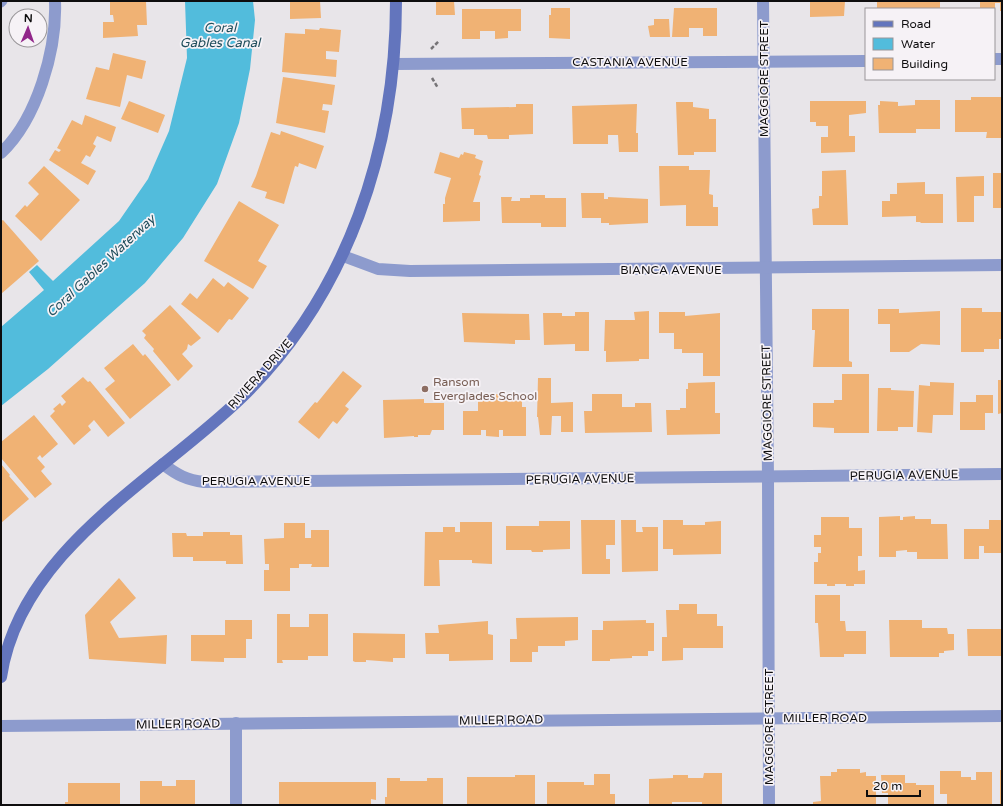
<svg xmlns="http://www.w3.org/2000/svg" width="1003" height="806" viewBox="0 0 1003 806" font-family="'Varela Round',sans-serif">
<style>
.water{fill:#52bcdc}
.building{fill:#f0b274}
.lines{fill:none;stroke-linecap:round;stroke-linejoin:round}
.path{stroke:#767477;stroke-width:2.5;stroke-dasharray:4 2;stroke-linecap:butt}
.lane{stroke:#8d9bcd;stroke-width:9}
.street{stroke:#8d9bcd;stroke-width:12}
.secondary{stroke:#6375bd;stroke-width:12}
.education-dot{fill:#8d6e63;stroke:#f6f2f6;stroke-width:1.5}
.labels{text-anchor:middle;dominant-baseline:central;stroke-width:3.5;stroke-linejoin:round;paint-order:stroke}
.street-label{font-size:12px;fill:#0e0d0e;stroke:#f6f2f6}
.education-label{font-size:12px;fill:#785e54;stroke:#f6f2f6;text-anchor:start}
.water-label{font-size:13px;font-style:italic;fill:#204e5c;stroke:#f6f2f6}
</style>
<rect width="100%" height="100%" fill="#e8e5e9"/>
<polygon class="water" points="185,1 253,1 255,20 250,69 239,123 217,184 183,238 145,283 48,369 1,406 1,327 44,290 29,272 37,265 53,281 119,221 148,179 169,131 187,58"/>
<g class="building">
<polygon points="110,1 146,1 147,25 137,25 138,36 103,38 103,22 114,22 113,15 110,15"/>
<polygon points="290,1 320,1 321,18 290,19"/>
<polygon points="436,1 454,1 455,15 436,15"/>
<polygon points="821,1 845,1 844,16 810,17 810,2 821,2"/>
<rect x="877" y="1" width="63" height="8"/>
<polygon points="980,1 1002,1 1002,11 1000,11 1000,3 995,3 995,9 980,9"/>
<polygon points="551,8 570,8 570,39 549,38 549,15 551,15"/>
<polygon points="674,8 717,8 717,36 703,36 703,28 689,28 689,37 672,37"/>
<polygon points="462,9 521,9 521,31 508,31 508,38 495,39 495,31 480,31 480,39 462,39"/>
<polygon points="654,19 669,19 670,37 650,37 648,26 654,25"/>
<polygon points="320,28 341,30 339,52 326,51 326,59 337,60 336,77 282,72 285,33 305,34 305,29 319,30"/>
<polygon points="113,53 146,61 142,79 127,75 120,107 86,99 96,67 109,70"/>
<polygon points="283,77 335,85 332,105 323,104 322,110 329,111 325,133 276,123"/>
<polygon points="971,97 1002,97 1002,138 986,138 987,132 955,132 955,100 971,100"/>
<polygon points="915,100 940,100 940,129 916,129 916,133 879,133 878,105 880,105 880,101 898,102 898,106 915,105"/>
<polygon points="129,101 165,115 158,133 121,119"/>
<polygon points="810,101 866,101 866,113 849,115 849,136 855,136 855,152 821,153 821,137 828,137 828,126 816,126 816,122 810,122"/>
<polygon points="676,102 693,102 693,107 709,109 709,119 716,119 716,152 694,152 694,155 678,155"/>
<polygon points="516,104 533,104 533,134 509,135 509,139 488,139 487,135 474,135 474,129 462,129 461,108 516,107"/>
<polygon points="637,104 636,133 638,133 638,152 619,152 618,135 608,135 608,144 573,144 572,106"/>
<polygon points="85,115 116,127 111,142 97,136 93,144 96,146 90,157 86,155 81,163 96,171 88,185 49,160 55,150 59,152 61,150 57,148 72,120 82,125"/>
<polygon points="281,131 324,146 316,169 299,163 298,167 295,166 284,204 265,198 267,192 251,187 256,176 271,132 280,135"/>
<polygon points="440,152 459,158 461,154 463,155 464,152 476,155 475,158 483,161 479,175 481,176 473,202 480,202 480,221 443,222 443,204 445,204 445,198 451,178 434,173"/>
<polygon points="44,166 80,200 41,241 15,216 25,205 27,207 39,194 28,183"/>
<polygon points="659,166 689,166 689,170 710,170 709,194 713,195 713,207 718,207 718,226 686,226 686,205 660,206"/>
<polygon points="846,170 848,225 813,225 812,209 819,208 819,196 822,196 822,171"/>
<rect x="993" y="173" width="9" height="35"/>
<polygon points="984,176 984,196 974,196 974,222 957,222 956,177"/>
<polygon points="925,182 925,194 943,194 943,223 920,223 921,222 916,222 916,216 882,217 882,201 890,201 890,194 897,194 897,183"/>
<polygon points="581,193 604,193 604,199 608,199 608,197 648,199 648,223 609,225 609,223 601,223 601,218 582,218"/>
<polygon points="530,195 545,195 545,198 566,198 566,227 541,227 541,223 502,223 501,197 512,197 511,201 520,201 520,198 530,198"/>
<polygon points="239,201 279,225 258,261 267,266 253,289 204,261"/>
<polygon points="3,220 39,261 1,294 1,221"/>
<polygon points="213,278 224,287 228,282 249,298 232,320 229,319 218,333 181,304 190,293 197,299"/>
<polygon points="170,305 201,338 191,346 188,344 187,349 182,354 193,366 178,381 153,351 154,349 144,338 146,335 142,331"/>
<polygon points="961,308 982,308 982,312 1002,312 1002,339 999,339 999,349 984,349 984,352 961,352"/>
<polygon points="812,309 849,309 849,361 852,362 852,367 813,367 815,330 812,330"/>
<polygon points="878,309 899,309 899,313 940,311 940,345 921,344 909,352 890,352 890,324 878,324"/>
<polygon points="649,311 649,359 639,359 639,361 606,362 606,351 604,351 605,320 635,320 634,312"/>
<polygon points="575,312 589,312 589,351 575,351 575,344 544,345 543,313 562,313 562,316 575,316"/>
<polygon points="659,312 685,312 685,316 720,313 720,376 703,376 703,353 682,353 682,349 674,349 674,333 659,333"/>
<polygon points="462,313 529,314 530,340 515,340 515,344 464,342"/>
<polygon points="133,344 143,356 145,354 171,385 130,419 105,389 115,381 104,368"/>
<polygon points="343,371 362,386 345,406 349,409 337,424 333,421 319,439 298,422 315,402 317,403"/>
<polygon points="842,374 869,374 869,433 834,433 834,428 813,427 813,403 834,403 834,400 842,400"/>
<polygon points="83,377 88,382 90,381 125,423 108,437 94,420 88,426 91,430 74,445 50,416 55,411 53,409 60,403 62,406 66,402 61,396"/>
<polygon points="538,378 551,378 551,403 573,402 573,432 561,432 561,416 552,416 551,435 540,435 538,417 537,417"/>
<polygon points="998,380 1002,380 1002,413 998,414"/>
<polygon points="715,382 715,413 720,413 720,434 667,435 666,410 680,410 680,408 686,408 686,389 688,389 688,383"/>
<polygon points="930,382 954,383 953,415 933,415 932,433 917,432 919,385 930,386"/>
<polygon points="878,388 891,388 891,390 914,391 913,427 898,427 898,431 877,431"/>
<polygon points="478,394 522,394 522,407 526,407 526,436 503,436 503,430 499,430 499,437 486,436 486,430 481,430 481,435 463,435 463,411 478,411"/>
<polygon points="592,394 622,394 622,407 635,407 635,403 651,403 652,432 585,433 584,411 592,411"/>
<polygon points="976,395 993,395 993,413 985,413 985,430 960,430 960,402 976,402"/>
<polygon points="424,399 424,403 444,403 444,430 432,430 430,435 418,435 418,437 414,437 414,436 384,438 383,400"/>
<polygon points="34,415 58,444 42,458 40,455 37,458 45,467 41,471 52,484 35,498 1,458 1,442"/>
<polygon points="1,464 10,475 9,476 29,499 1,523"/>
<polygon points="900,516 900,520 903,520 903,517 915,516 915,519 931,519 931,524 947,524 948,559 917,559 917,552 907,552 907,550 896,551 896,557 879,557 879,517"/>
<polygon points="821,517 849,517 849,528 862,528 862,556 858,556 858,571 865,570 865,584 854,584 854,586 846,586 846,584 835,584 835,586 827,586 827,584 814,584 814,562 818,562 818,553 821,553 821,547 814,547 814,535 821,535"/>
<polygon points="581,520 615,520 615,545 606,545 606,559 610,559 610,574 582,574"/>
<polygon points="621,520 636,520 636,532 643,532 642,527 658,527 658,571 622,572"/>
<polygon points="663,520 683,520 683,525 705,525 705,522 721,521 721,554 673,555 673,549 663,549"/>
<polygon points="989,520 1002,520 1002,553 984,553 984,546 979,546 979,559 964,559 964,529 989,529"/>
<polygon points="539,521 570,521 570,549 543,550 543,552 532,552 531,550 506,550 506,526 539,526"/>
<polygon points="460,522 492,522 492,564 472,563 472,560 439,560 440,586 424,586 425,532 443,532 443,527 455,527 455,532 460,532"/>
<polygon points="284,523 305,523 305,538 311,538 311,530 329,530 329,567 311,567 312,564 299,564 299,568 290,568 290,591 264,591 264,570 269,570 269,564 265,564 264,539 284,538"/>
<polygon points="203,532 230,532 230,535 242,535 243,564 226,564 226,561 193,561 193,557 173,557 172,533 186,533 187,536 203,536"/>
<polygon points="119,578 136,598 110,622 119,638 167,635 166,664 89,659 85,615"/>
<polygon points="815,595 840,595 840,621 845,621 846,631 866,631 866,654 844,654 844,657 820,657 818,623 815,623"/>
<polygon points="679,604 697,604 697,614 717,614 717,626 723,626 723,648 683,648 683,660 662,661 662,637 667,637 666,610 679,610"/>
<polygon points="277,614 290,614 290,627 309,627 309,614 328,614 328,656 308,656 308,660 282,660 283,663 277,663"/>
<polygon points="578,617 578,640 565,641 565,646 538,646 538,652 532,652 532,662 510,662 510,639 517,639 516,618"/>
<polygon points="225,620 252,620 252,639 246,639 246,658 224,658 224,662 191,661 191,635 225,635"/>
<polygon points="646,620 646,623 654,623 654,651 648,651 648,656 632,656 632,658 610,659 610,661 592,661 592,630 603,630 603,621"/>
<polygon points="889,620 922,620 922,628 947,628 948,634 954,634 954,650 944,651 944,653 939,653 939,657 890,657"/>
<polygon points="488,621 488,634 493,635 493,660 449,661 449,654 426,654 425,633 439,633 438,625"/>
<polygon points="967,629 1002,629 1002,656 968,656"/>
<polygon points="353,633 405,634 405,658 393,658 393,662 366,660 366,662 355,662 353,661"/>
<polygon points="837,769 860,769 860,773 866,772 866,776 876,776 876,805 813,805 813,802 821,801 820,776 831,776 831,772 837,772"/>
<rect x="1000" y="770" width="2" height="35"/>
<polygon points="940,771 961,771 961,777 971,777 971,780 976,780 976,772 992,772 992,805 947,805 947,794 940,794"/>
<polygon points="704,773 722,773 722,805 702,805 702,802 672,802 672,805 649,805 649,779 673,778 673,775 688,775 688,778 703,778"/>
<polygon points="594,774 610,774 610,794 615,794 615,805 547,805 547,782 584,782 584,785 594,785"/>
<polygon points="515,775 535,775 535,805 467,805 467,777 515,777"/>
<polygon points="881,775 905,775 905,783 916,783 916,785 934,785 934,805 888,805 888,793 882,793"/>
<polygon points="387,778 400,778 400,781 427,781 427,778 443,778 443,805 385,805 385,797 387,797"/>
<polygon points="176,780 195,780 195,805 140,804 140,781 162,781 162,786 176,786"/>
<polygon points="279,782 376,782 376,800 371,799 371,805 279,805"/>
<polygon points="68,783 120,783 120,805 65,805 65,802 68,802"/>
</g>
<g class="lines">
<g class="path">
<polyline points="431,49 439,41"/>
<polyline points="432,78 438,88"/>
</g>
<polyline class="lane" points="1,3 3,1"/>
<g class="street">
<polyline points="763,1 768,477 769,805"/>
<polyline points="994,59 1002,59"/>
<polyline points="394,64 866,61"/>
<path d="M 1,153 C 37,119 57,50 55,1"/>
<polyline points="343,256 378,269 410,271 1002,265"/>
<path d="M 163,464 C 177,475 187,480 204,482 L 1002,474"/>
<polyline points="1,726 1002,716"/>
<polyline points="236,805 236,723"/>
</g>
<path class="secondary" d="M 1,677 C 20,550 156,480 241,398 C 348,294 396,148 396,1"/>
</g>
<circle class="education-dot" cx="425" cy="389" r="4"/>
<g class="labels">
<g class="street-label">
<text x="630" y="62">CASTANIA AVENUE</text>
<text transform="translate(764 79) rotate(-90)">MAGGIORE STREET</text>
<text x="671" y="270">BIANCA AVENUE</text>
<text transform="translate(260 374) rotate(-48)">RIVIERA DRIVE</text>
<text transform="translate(767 403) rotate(-91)">MAGGIORE STREET</text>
<text transform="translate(904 475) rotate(-1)">PERUGIA AVENUE</text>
<text transform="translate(580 479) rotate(-1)">PERUGIA AVENUE</text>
<text x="256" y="481">PERUGIA AVENUE</text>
<text x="825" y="718">MILLER ROAD</text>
<text transform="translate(501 720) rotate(-1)">MILLER ROAD</text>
<text transform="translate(178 724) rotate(-1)">MILLER ROAD</text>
<text transform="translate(769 727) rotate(-90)">MAGGIORE STREET</text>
</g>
<g class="education-label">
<text x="433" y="382">Ransom<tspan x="433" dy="14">Everglades School</tspan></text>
</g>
<g class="water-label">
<text x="220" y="28">Coral<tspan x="220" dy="15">Gables Canal</tspan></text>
<text transform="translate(101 266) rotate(-43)">Coral Gables Waterway</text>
</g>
</g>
<rect width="1003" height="806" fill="none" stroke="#0e0d0e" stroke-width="4"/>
<rect x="865" y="8" width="130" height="72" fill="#f6f2f6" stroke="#999699"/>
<rect x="873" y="21" width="20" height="6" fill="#6375bd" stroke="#999699"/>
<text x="901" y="28" font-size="12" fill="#0e0d0e">Road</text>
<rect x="873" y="38" width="20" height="12" fill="#52bcdc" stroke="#999699"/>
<text x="901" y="48" font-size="12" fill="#0e0d0e">Water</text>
<rect x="873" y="58" width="20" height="12" fill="#f0b274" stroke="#999699"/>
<text x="901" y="68" font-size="12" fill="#0e0d0e">Building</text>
<g transform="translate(28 28) rotate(2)"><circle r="19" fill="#f6f2f6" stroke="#999699"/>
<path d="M0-3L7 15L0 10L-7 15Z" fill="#91268a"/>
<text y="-6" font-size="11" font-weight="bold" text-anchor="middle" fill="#0e0d0e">N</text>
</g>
<path d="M867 790v6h53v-6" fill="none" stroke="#0e0d0e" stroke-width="2"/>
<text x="873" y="790" font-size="12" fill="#0e0d0e" stroke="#f6f2f6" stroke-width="3" paint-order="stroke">20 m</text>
</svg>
